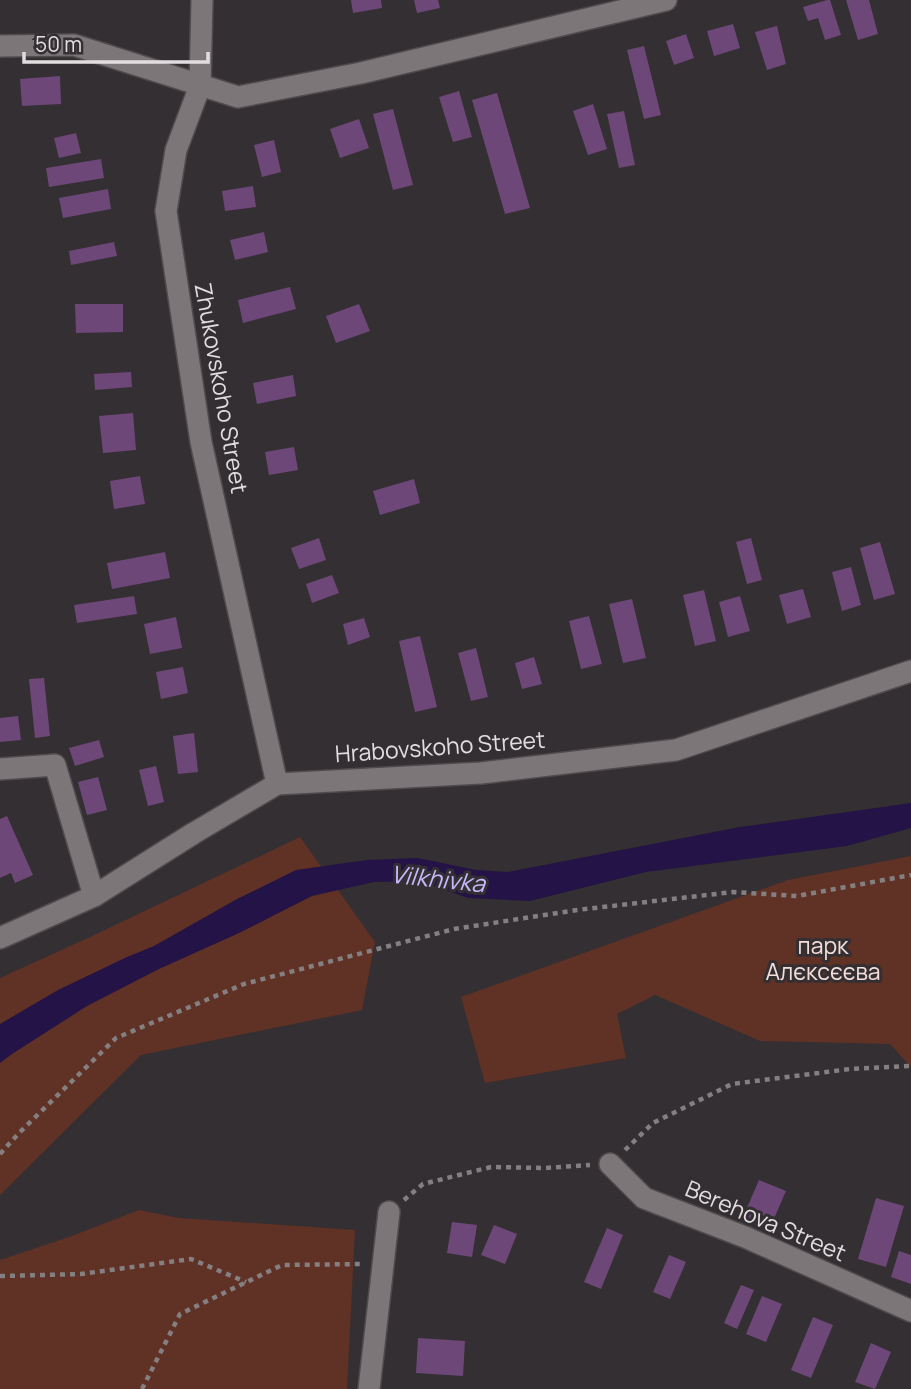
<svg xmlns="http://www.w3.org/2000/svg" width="911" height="1389" viewBox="0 0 911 1389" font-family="Manrope,sans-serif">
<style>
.green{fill:#603125}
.water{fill:#231346}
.building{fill:#6d4778}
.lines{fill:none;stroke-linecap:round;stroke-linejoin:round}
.minor-casing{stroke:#4f4b4d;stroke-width:24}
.path{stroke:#848082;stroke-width:4.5;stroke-dasharray:5 5;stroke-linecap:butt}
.minor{stroke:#7c7679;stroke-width:21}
.labels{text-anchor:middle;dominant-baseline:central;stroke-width:6;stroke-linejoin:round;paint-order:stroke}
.street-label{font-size:23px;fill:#e2dee0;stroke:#342f32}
.park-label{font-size:23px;fill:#f3ded9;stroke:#342f32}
.water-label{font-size:24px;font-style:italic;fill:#c6b9fd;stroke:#342f32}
</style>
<rect width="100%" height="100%" fill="#342f32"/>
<g class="green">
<polygon points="300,837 375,942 362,1010 141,1055 0,1195 0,978 92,936"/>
<polygon points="911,856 911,1067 890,1044 760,1041 655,995 617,1014 626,1058 485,1083 461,997 788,880"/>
<polygon points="139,1210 179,1218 355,1230 347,1389 0,1389 0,1260 72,1236"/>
</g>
<polygon class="water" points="911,803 911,828 847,846 646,872 530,901 468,898 420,881 374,882 312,896 239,933 159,969 87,1006 12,1054 0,1063 0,1024 58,990 127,957 154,946 237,899 296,870 367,860 418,858 476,870 508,872 740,827"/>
<g class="building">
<polygon points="351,0 381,0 382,8 353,13"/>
<polygon points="414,0 438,0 440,8 417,13"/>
<polygon points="827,0 830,0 841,35 825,40 818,18 808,21 803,7"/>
<polygon points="846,0 869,0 878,34 858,40"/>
<polygon points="733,24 740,48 714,56 707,31"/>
<polygon points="777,26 786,64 767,70 755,32"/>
<polygon points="686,34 694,58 674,65 666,41"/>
<polygon points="644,46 661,115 644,119 627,50"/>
<polygon points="60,76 61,104 22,106 20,79"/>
<polygon points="459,91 472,137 453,142 439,97"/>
<polygon points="497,93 530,208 505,214 472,100"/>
<polygon points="593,104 607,149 588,155 573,111"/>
<polygon points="393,109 413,185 393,190 373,114"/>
<polygon points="624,111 635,165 619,168 607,114"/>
<polygon points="359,119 369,148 340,158 330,129"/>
<polygon points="76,133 81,153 59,158 54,138"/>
<polygon points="274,140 281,172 262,177 254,145"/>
<polygon points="101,159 104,178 49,187 46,168"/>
<polygon points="253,186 256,207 225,211 222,191"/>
<polygon points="108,189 111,209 63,218 59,198"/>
<polygon points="264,232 268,252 235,260 230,240"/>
<polygon points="114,242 117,256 71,265 69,251"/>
<polygon points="290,287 296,309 243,323 238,300"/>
<polygon points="75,304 123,304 123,332 76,333"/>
<polygon points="359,304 370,331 336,343 326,316"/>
<polygon points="131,372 132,387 95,390 94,374"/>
<polygon points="293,375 296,396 257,404 253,383"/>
<polygon points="133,413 136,450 103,453 99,416"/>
<polygon points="294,447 298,470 269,475 265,452"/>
<polygon points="140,476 145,504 114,509 110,481"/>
<polygon points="414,479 420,503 380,515 373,491"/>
<polygon points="319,538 326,560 299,569 291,548"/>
<polygon points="751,538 762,580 747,584 736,542"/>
<polygon points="880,542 895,594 874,600 860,548"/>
<polygon points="165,552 170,578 112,589 107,563"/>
<polygon points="851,567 861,605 842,611 832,572"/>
<polygon points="332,575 339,593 312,603 306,584"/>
<polygon points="803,589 811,617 787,624 779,595"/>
<polygon points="704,590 716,641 695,646 683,595"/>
<polygon points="134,596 137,614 77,623 74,605"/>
<polygon points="740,596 750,631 728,637 719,602"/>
<polygon points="632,599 646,658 623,663 609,604"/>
<polygon points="589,616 602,664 581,669 569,621"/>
<polygon points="176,617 182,648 150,654 144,624"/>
<polygon points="364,618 370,637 348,645 343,624"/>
<polygon points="420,636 437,707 415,712 399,641"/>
<polygon points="476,648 488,697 471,701 458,653"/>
<polygon points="534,657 542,684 522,689 515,663"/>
<polygon points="183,667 188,693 161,699 156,672"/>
<polygon points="44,678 50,736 35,738 29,679"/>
<polygon points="18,716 21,740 0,742 0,718"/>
<polygon points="194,733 198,772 178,774 173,736"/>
<polygon points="99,740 104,757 75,766 69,748"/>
<polygon points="156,766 164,802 148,806 139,770"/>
<polygon points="98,777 107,810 87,815 78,782"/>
<polygon points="7,816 33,875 15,883 11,873 0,878 0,819"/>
<polygon points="759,1180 786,1191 770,1228 743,1217"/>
<polygon points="876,1198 904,1206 886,1267 858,1259"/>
<polygon points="452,1222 477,1225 472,1257 447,1253"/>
<polygon points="494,1225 517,1234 505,1264 481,1255"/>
<polygon points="607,1228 623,1235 601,1289 584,1282"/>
<polygon points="899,1251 911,1255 911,1284 891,1277"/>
<polygon points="669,1255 686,1262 670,1299 653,1292"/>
<polygon points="741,1285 754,1290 737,1329 724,1323"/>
<polygon points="762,1296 782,1304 766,1342 746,1334"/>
<polygon points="813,1317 833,1325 811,1378 791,1370"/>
<polygon points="418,1338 465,1341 463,1376 416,1373"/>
<polygon points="871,1343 891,1352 875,1389 855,1382"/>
</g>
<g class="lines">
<defs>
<g id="minor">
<polyline points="202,0 200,86 176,150 166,211 201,442 277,784"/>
<polyline points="0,46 74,45 238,97 361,73 666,0"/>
<polyline points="0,769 55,765 94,896"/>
<polyline points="0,938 94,896 194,833 277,784 481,773 676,750 911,671"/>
<polyline points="610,1164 644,1198 745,1237 911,1311"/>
<polyline points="369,1389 389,1212"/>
</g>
</defs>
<use href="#minor" class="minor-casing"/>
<g class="path">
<polyline points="625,1150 653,1123 732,1084 850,1069 911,1066"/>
<polyline points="0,1154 19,1133 116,1038 244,984 454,929 577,910 733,892 797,896 911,875"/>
<polyline points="404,1200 423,1184 491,1167 545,1168 590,1165"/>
<polyline points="0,1276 81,1274 191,1259 246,1282"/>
<polyline points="142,1389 180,1314 282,1265 361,1264"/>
</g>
<use href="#minor" class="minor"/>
</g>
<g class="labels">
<g class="street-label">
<text transform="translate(222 388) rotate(80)">Zhukovskoho Street</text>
<text transform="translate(440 746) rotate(-4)">Hrabovskoho Street</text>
<text transform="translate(766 1220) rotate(23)">Berehova Street</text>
</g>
<g class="park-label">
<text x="823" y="945">парк<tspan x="823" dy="26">Алєксєєва</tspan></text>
</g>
<g class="water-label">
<text transform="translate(438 878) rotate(6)">Vilkhivka</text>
</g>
</g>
<path d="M24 52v10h184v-10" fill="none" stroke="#e2dee0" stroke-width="3.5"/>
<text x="35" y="52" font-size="21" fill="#e2dee0" stroke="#342f32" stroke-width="5" paint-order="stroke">50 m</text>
</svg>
